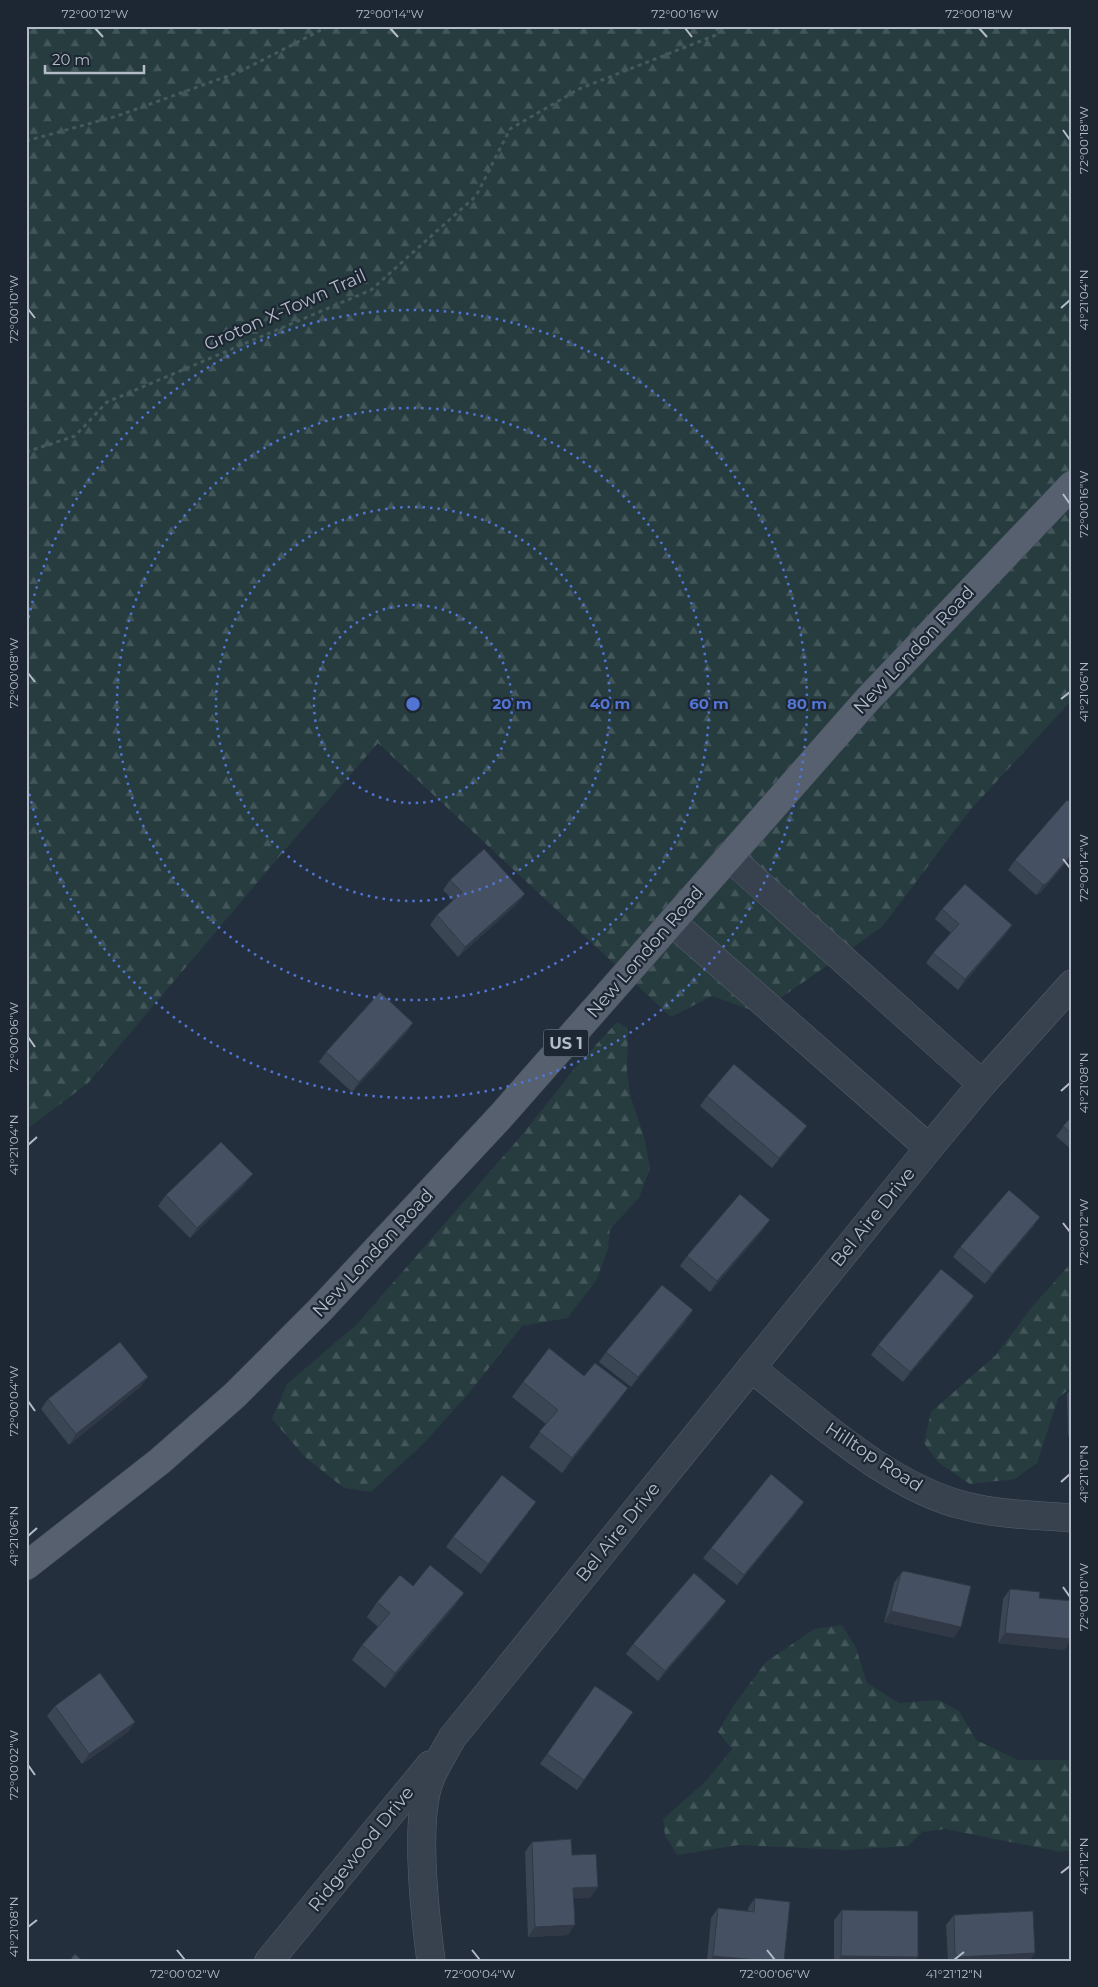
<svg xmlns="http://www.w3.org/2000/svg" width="1098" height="1987" viewBox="0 0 1098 1987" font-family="Montserrat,sans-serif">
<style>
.forest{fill:url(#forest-firs)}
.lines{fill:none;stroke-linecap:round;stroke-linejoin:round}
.minor-casing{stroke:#565f6c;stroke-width:29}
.major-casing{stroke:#414a57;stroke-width:29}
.path{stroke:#44595c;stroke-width:3;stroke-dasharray:4 4;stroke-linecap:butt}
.minor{stroke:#38414e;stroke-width:28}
.major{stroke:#56606e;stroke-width:28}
.wall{fill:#3b4654}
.shaded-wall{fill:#303945}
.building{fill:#455162;stroke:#303945}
.ticks{fill:none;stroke:#b4bcc9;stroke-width:2}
.ring{fill:none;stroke:#5274d3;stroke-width:2.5;stroke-dasharray:2.5 5}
.labels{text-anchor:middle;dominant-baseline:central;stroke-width:4.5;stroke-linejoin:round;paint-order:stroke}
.shield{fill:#1d2633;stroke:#878f9c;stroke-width:1}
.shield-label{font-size:16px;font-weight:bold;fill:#b4bcc9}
.street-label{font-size:18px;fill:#b4bcc9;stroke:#1d2633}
.centre{fill:#5274d3;stroke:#1d2633;stroke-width:2.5}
.ring-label{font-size:15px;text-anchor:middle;font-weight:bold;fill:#5274d3;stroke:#1d2633;stroke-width:4.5;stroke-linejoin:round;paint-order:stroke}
.neatline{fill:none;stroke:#b4bcc9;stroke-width:2}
.ticks-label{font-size:12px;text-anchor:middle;fill:#b4bcc9}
</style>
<defs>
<pattern id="forest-firs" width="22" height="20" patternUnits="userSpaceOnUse" patternTransform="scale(1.25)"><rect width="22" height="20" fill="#263c3f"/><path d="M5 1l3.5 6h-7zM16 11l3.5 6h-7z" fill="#435659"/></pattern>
</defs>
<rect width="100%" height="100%" fill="#242f3e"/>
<g class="forest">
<polygon points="26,26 1072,26 1072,700 971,809 882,927 759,1013 712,996 671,1017 378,743 283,852 88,1083 26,1130"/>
<polygon points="617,1022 628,1028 627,1070 630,1095 645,1140 650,1168 639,1198 610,1229 608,1249 596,1281 567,1318 522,1326 469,1393 424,1443 371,1492 344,1488 305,1457 272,1419 287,1384 357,1324 522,1135 575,1068"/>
<polygon points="1072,1262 1072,1387 1058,1398 1037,1463 1015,1479 970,1484 938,1462 924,1443 931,1412 996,1355 1032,1307"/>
<polygon points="842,1625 856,1648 867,1683 899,1703 939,1700 959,1711 976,1740 1018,1760 1072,1760 1072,1850 1061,1852 945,1829 922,1832 908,1846 847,1850 739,1845 677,1855 665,1835 663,1819 706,1781 732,1749 718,1732 733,1706 766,1662 814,1629"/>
</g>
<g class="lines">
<defs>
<g id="minor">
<polyline points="728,856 982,1084"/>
<polyline points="672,922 929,1148"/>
<path d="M 751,1368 C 813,1416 889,1488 966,1506 C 1000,1515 1037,1515 1072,1518"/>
<polyline points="269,1961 430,1765"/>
<path d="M 431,1961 C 425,1915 415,1828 428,1785 C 433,1769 444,1753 452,1738 L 929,1148 L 982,1084 L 1072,984"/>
</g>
<polyline id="major" points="26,1566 160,1461 235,1395 319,1311 501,1116 868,699 1072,485"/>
</defs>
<use href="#minor" class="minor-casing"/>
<use href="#major" class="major-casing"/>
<g class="path">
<polyline points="26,141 117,116 239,72 329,26"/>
<polyline points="26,452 75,436 107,402 371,290 476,196 510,129 579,89 716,35 718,26"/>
</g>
<use href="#minor" class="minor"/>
<use href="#major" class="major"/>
</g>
<g class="wall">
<polygon points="1072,856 1040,893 1036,895 1008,870 1015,860"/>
<polygon points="450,880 525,894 517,904 458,957 430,925 437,915 453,900 443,890"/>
<polygon points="942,909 1012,925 1005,935 958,990 926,963 933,953 951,933 935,919"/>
<polygon points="413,1023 406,1033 352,1092 319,1062 326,1052"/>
<polygon points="707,1096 807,1126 799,1136 772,1168 700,1106"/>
<polygon points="1072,1116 1072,1150 1056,1136"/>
<polygon points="245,1184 190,1238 158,1206 166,1195"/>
<polygon points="1040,1217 1033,1227 985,1284 953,1257 960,1247"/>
<polygon points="763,1230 710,1292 680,1266 687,1256"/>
<polygon points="974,1296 967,1306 903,1382 871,1355 878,1345"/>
<polygon points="686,1321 631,1387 599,1362 606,1352"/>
<polygon points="584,1376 628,1388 617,1403 562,1473 529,1447 546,1424 512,1397 523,1382"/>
<polygon points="148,1377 140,1387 69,1445 41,1409 48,1399"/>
<polygon points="1072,1387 1072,1436 1068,1436 1067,1394"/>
<polygon points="529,1512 481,1574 446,1547 453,1537"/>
<polygon points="797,1512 737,1585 703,1558 711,1548"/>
<polygon points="901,1573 954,1638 884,1622 894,1583"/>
<polygon points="413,1586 464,1593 453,1608 385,1688 352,1660 362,1645 378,1627 367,1617 377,1602"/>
<polygon points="1010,1589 1039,1598 1071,1639 1064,1650 998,1643 1003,1599"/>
<polygon points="719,1611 658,1681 626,1654 633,1644"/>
<polygon points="55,1706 135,1722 128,1732 82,1764 47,1716"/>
<polygon points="633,1712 577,1790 540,1764 547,1754"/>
<polygon points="532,1842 572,1855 598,1887 590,1898 573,1898 568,1935 528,1937 525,1852"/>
<polygon points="755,1898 784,1961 707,1961 711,1918 718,1908 748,1911 748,1908"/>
<polygon points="842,1910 915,1961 834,1961 834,1920"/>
<polygon points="954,1915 1035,1953 1029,1961 948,1961 946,1925"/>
</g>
<g class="shaded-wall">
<polygon points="1072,854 1072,856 1040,893 1036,895 1043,885"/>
<polygon points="525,894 517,904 458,957 465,947"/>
<polygon points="1012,925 1005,935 958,990 965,979"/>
<polygon points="413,1023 406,1033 352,1092 359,1082"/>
<polygon points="807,1126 799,1136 772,1168 779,1158"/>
<polygon points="253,1174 245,1184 190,1238 197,1228"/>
<polygon points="1040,1217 1033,1227 985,1284 992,1274"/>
<polygon points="770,1220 763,1230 710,1292 717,1281"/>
<polygon points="974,1296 967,1306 903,1382 910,1372"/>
<polygon points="693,1310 686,1321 631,1387 638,1377"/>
<polygon points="148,1377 140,1387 69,1445 76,1434"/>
<polygon points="628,1388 617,1403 562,1473 572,1458"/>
<polygon points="1072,1430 1072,1436 1068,1436"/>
<polygon points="536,1502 529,1512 481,1574 488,1564"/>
<polygon points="804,1502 797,1512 737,1585 744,1575"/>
<polygon points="464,1593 453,1608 385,1688 395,1673"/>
<polygon points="726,1601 719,1611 658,1681 665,1671"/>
<polygon points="891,1611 961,1627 954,1638 884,1622"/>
<polygon points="1005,1633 1071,1639 1064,1650 998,1643"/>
<polygon points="135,1722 128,1732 82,1764 89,1754"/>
<polygon points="598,1887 590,1898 566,1899 573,1888"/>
<polygon points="575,1925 568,1935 528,1937 535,1927"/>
<polygon points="1035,1953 1029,1961 956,1961 959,1957"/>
<polygon points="713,1956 769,1961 710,1961"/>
<polygon points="841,1956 918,1957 915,1961 838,1961"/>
</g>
<g class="building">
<polygon points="1067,800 1072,804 1072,854 1047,883 1043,885 1015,860"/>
<polygon points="484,849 525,894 465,947 437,915 462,892 450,880"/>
<polygon points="965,884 1012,925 965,979 933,953 959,924 942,909"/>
<polygon points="380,992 413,1023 359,1082 326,1052"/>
<polygon points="734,1064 807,1126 779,1158 707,1096"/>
<polygon points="1072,1116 1072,1134 1063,1126"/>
<polygon points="221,1142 253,1174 197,1228 166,1195"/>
<polygon points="1009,1190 1040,1217 992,1274 960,1247"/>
<polygon points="740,1194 770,1220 717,1281 687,1256"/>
<polygon points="941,1269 974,1296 910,1372 878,1345"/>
<polygon points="662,1285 693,1310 638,1377 606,1352"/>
<polygon points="120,1342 148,1377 76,1434 48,1399"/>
<polygon points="549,1348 584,1376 595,1363 628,1388 572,1458 539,1432 558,1410 523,1382"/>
<polygon points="771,1474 804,1502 744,1575 711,1548"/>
<polygon points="502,1475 536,1502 488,1564 453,1537"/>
<polygon points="430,1565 464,1593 395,1673 362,1645 390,1613 377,1602 400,1575 413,1586"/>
<polygon points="904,1571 971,1586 961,1627 891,1611 901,1573"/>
<polygon points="694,1573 726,1601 665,1671 633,1644"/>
<polygon points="1010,1589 1040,1592 1039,1598 1072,1601 1072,1630 1071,1639 1005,1633"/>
<polygon points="100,1673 135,1722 89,1754 55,1706"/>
<polygon points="595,1686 633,1712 584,1780 547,1754"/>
<polygon points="571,1839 572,1855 596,1854 598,1887 573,1888 575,1925 535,1927 532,1842"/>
<polygon points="755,1898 790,1902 784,1961 769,1961 713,1956 718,1908 754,1912"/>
<polygon points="842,1910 918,1911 918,1957 841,1956"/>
<polygon points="1033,1911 1035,1953 959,1957 955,1954 954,1915"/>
<polygon points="75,1954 83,1961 69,1961"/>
</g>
<path class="ticks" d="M 95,28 L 103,37M 390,28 L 398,37M 685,28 L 692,37M 979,28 L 987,37M 1063,130 L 1070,140M 1061,308 L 1070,300M 28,309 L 35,318M 1063,494 L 1070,504M 28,673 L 35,682M 1061,699 L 1070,692M 1063,859 L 1070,868M 28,1037 L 35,1047M 1061,1091 L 1070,1083M 28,1145 L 37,1137M 1063,1223 L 1070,1232M 28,1401 L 35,1411M 1061,1482 L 1070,1474M 28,1536 L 37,1528M 1063,1587 L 1070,1597M 28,1765 L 35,1775M 1061,1873 L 1070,1866M 28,1927 L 37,1920M 177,1950 L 185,1960M 472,1950 L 480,1960M 767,1950 L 775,1960M 954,1960 L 964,1952"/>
<g class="ring">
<circle cx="413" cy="704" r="99"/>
<circle cx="413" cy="704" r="197"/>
<circle cx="413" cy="704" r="296"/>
<path d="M27 625A394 394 0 1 1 27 783"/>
</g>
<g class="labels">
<rect class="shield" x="543.5" y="1029.5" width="45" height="27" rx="4"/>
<g class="shield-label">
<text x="566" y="1043">US 1</text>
</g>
<g class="street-label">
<text transform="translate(285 310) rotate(-24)">Groton X-Town Trail</text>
<text transform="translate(914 650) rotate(-47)">New London Road</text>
<text transform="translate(645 952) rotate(-49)">New London Road</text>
<text transform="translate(873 1217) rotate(-51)">Bel Aire Drive</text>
<text transform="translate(373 1253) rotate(-47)">New London Road</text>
<text transform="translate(874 1457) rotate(33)">Hilltop Road</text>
<text transform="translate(618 1532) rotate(-51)">Bel Aire Drive</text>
<text transform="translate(361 1849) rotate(-51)">Ridgewood Drive</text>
</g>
</g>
<circle cx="413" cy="704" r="8" class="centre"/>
<g class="ring-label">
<text x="512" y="709">20 m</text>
<text x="610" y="709">40 m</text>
<text x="709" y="709">60 m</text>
<text x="807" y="709">80 m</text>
</g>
<rect width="1098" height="1987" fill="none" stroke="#1d2633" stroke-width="55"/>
<path d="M45 65v8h99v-8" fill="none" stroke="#b4bcc9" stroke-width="2.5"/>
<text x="52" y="65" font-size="15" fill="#b4bcc9" stroke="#1d2633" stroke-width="4" paint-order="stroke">20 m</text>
<rect x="28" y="28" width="1042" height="1932" class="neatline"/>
<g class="ticks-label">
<text x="95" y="18">72°00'12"W</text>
<text x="390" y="18">72°00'14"W</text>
<text x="685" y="18">72°00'16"W</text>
<text x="979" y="18">72°00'18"W</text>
<text transform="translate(1084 140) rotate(-90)" y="4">72°00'18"W</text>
<text transform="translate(1084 300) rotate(-90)" y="4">41°21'04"N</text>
<text transform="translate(14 309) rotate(-90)" y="4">72°00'10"W</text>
<text transform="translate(1084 504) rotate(-90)" y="4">72°00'16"W</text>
<text transform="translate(14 673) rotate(-90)" y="4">72°00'08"W</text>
<text transform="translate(1084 692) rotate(-90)" y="4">41°21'06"N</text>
<text transform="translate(1084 868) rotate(-90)" y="4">72°00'14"W</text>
<text transform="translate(14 1037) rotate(-90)" y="4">72°00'06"W</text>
<text transform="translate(1084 1083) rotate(-90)" y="4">41°21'08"N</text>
<text transform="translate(14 1145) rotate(-90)" y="4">41°21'04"N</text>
<text transform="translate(1084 1232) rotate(-90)" y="4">72°00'12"W</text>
<text transform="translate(14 1401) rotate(-90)" y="4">72°00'04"W</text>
<text transform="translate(1084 1474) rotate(-90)" y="4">41°21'10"N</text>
<text transform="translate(14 1536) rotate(-90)" y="4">41°21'06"N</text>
<text transform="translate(1084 1597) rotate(-90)" y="4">72°00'10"W</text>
<text transform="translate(14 1765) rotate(-90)" y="4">72°00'02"W</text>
<text transform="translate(1084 1866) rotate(-90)" y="4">41°21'12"N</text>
<text transform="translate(14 1927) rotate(-90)" y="4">41°21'08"N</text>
<text x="185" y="1978">72°00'02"W</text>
<text x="480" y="1978">72°00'04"W</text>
<text x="775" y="1978">72°00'06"W</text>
<text x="954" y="1978">41°21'12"N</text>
</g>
</svg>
